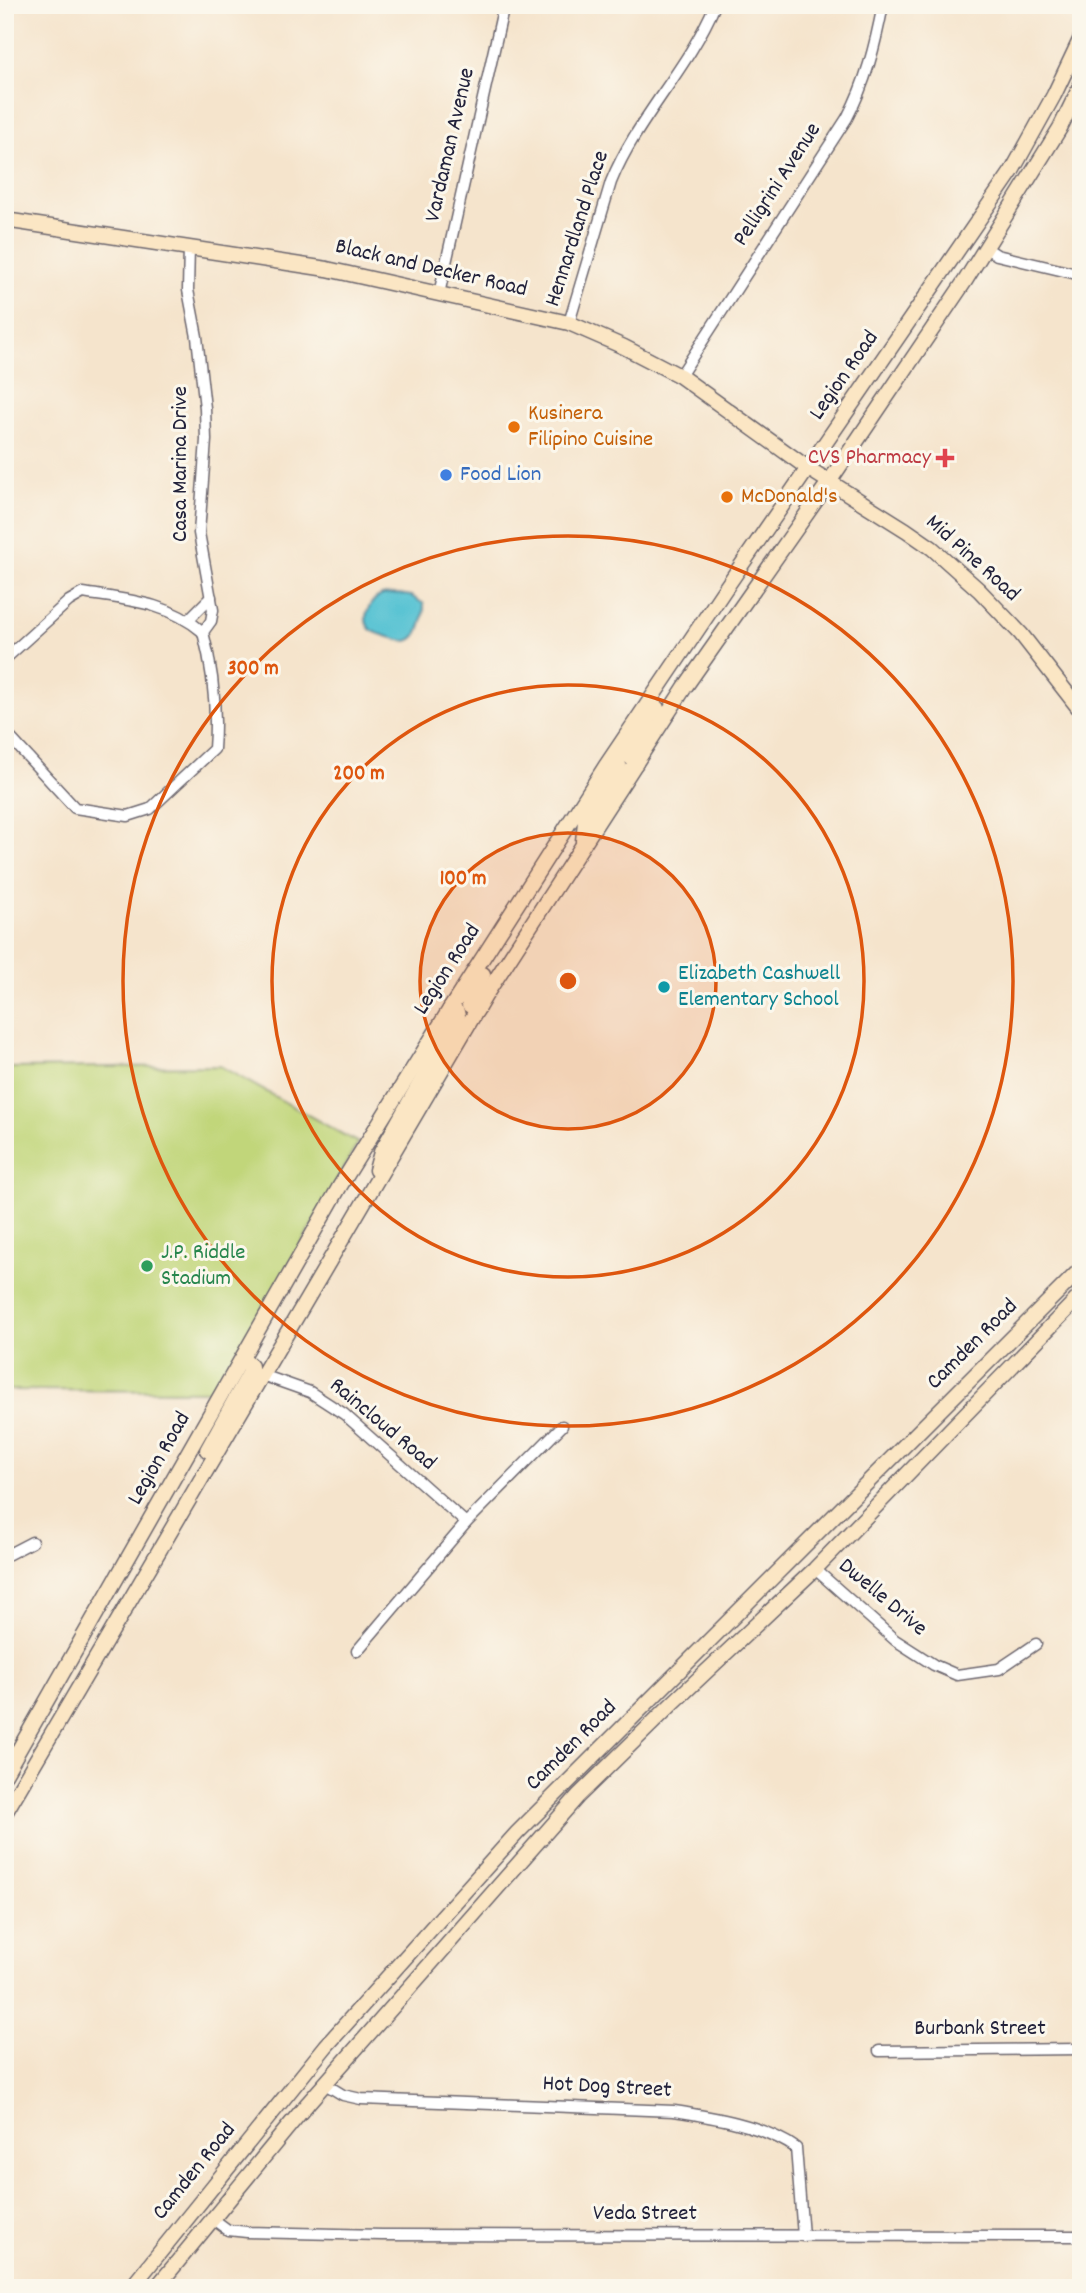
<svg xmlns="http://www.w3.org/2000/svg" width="1086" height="2293" viewBox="0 0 1086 2293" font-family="Dekko,sans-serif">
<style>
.green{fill:#c1d67a;stroke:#727c5a;stroke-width:2}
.water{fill:#58c3d3;stroke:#3d7287;stroke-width:2}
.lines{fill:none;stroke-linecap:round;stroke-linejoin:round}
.street-casing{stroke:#6c666e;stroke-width:13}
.secondary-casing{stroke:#6c666e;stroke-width:17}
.street{stroke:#fff;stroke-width:10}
.secondary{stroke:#fbe6c4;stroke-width:14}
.ring{fill:none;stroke:#de560e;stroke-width:3.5}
.food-dot{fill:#e8710a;stroke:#fbf7ec;stroke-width:2.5}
.health-dot{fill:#e0444e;stroke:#fbf7ec;stroke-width:2.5}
.shop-dot{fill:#3f7fe0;stroke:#fbf7ec;stroke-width:2.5}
.culture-dot{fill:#0f9aa8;stroke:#fbf7ec;stroke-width:2.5}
.leisure-dot{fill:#2e9e5b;stroke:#fbf7ec;stroke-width:2.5}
.labels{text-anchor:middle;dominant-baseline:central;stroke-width:6;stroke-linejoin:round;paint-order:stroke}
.street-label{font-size:23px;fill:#22223b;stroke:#fbf7ec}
.food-label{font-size:23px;fill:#c56008;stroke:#fbf7ec;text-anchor:start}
.health-label{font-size:23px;fill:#be3a42;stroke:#fbf7ec;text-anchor:end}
.shop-label{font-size:23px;fill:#366cbe;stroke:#fbf7ec;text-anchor:start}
.culture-label{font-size:23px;fill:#0d838f;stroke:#fbf7ec;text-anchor:start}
.leisure-label{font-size:23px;fill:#27864d;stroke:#fbf7ec;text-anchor:start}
.centre{fill:#de560e;stroke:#fbf7ec;stroke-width:3.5}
.ring-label{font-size:21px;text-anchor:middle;font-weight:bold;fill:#de560e;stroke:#fbf7ec;stroke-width:6;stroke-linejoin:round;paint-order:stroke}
</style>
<rect width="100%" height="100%" fill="#fbf7ec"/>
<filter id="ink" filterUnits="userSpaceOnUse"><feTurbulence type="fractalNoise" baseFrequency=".0143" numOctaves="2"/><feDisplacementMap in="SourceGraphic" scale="14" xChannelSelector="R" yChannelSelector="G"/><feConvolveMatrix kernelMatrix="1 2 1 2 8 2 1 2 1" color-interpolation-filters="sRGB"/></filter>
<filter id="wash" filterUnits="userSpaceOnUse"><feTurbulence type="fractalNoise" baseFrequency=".00686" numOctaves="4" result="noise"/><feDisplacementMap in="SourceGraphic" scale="28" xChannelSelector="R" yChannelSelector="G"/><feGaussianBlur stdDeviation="1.57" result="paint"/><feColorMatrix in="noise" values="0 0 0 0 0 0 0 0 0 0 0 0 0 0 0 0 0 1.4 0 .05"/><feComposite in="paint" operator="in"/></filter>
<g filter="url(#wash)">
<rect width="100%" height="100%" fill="#f5e4cc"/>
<polygon class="green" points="220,1066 358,1143 219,1391 5,1390 5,1068"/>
<path class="water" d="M 399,594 L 411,596 L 424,604 C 424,615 421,640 406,641 C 401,641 394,638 389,637 C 383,635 373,633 369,628 C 361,617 371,599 382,595 C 387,594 394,594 399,594 Z"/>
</g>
<g filter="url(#ink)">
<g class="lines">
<defs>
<g id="street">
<polyline points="189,247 188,290 197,337 205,408 206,440 199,533 213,610 211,621 203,632"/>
<polyline points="986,248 997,255 1081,275"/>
<polyline points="439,294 504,5"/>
<path d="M 569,323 L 611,182 C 637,118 688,69 715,5"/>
<path d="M 680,376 L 847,118 C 866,82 875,46 883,5"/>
<polyline points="188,620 211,597"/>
<path d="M 5,659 L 69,601 L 83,593 C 127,600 168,602 203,632"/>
<path d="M 5,732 L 75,808 L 128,816 L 150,809 L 214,749 C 217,710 213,670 203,632"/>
<polyline points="262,1375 310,1392 344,1414 466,1523"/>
<polyline points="5,1556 32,1542"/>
<polyline points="815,1569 895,1640 934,1665 957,1675 999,1669 1036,1644"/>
<polyline points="357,1651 466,1523 562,1426"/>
<polyline points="879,2051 1081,2049"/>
<path d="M 325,2084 L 343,2095 L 361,2099 L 674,2111 C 713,2117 763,2125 796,2148 L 803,2236"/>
<polyline points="213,2219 228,2230 247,2232 382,2235 1081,2236"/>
</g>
<g id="secondary">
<polyline points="5,220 327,269 569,323 624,347 680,376 809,469 906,530 932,548 979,590 1021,634 1081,711"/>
<polyline points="636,763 629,756 629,753 657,708"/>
<polyline points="583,841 585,822 619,765 616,753"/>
<polyline points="477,1010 469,1005 468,1001 483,974"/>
<polyline points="376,1170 381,1152 458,1016 457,1012 450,1009"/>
<polyline points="207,1450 251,1370 251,1366 243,1359"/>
<polyline points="5,1774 340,1186 450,1009 605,767 725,589 1012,171 1054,95 1081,38"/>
<polyline points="5,1813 485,996 685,687 829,482 965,281 1060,128 1081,85"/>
<polyline points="131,2288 326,2046 517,1833 1081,1269"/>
<polyline points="156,2288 308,2103 578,1796 674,1702 815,1569 1081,1295"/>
</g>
</defs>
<use href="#street" class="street-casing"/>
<use href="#secondary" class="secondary-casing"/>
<use href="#street" class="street"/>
<use href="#secondary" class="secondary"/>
</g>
</g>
<circle cx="568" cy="981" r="148" fill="#de560e" fill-opacity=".12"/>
<g class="ring">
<circle cx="568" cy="981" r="148"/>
<circle cx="568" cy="981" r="296"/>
<circle cx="568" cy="981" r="445"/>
</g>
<g class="food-dot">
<circle cx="514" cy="427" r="7"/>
<circle cx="727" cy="497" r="7"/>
</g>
<path class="health-dot" d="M941.5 447.5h7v7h7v7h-7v7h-7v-7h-7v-7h7z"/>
<circle class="shop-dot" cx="446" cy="475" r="7"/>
<circle class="culture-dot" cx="664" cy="987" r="7"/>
<circle class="leisure-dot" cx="147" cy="1266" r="7"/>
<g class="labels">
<g class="street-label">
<text transform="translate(451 145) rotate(-77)">Vardaman Avenue</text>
<text transform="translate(778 185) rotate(-57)">Pelligrini Avenue</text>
<text transform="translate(578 229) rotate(-72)">Hennardland Place</text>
<text transform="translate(431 269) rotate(13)">Black and Decker Road</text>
<text transform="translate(845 376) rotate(-55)">Legion Road</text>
<text transform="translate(181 464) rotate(-90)">Casa Marina Drive</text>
<text transform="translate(972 559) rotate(42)">Mid Pine Road</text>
<text transform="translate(448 970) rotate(-57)">Legion Road</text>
<text transform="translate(973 1345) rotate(-45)">Camden Road</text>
<text transform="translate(382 1425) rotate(40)">Raincloud Road</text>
<text transform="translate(160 1459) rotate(-60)">Legion Road</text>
<text transform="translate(882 1598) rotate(40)">Dwelle Drive</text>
<text transform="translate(572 1746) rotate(-45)">Camden Road</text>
<text x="980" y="2029">Burbank Street</text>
<text transform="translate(607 2088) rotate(3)">Hot Dog Street</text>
<text transform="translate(195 2172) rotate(-51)">Camden Road</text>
<text x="645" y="2214">Veda Street</text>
</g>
<g class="food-label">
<text x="528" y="414">Kusinera<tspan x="528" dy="26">Filipino Cuisine</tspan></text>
<text x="741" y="497">McDonald's</text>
</g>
<g class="health-label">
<text x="931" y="458">CVS Pharmacy</text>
</g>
<g class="shop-label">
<text x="460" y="475">Food Lion</text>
</g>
<g class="culture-label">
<text x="678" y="974">Elizabeth Cashwell<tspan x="678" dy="26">Elementary School</tspan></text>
</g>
<g class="leisure-label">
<text x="161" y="1253">J.P. Riddle<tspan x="161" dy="26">Stadium</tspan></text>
</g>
</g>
<circle cx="568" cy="981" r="10" class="centre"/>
<g class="ring-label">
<text x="253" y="674">300 m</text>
<text x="359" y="779">200 m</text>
<text x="463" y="884">100 m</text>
</g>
<rect width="1086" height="2293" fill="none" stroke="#fbf7ec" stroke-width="28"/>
</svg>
